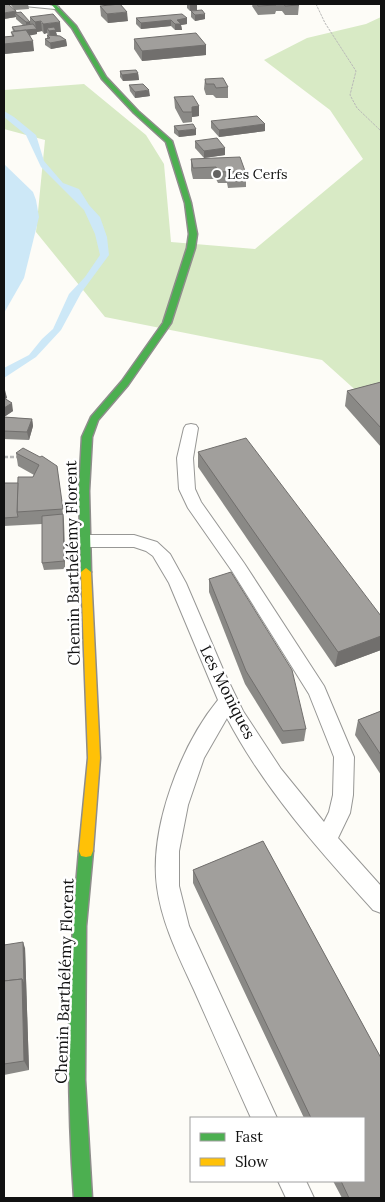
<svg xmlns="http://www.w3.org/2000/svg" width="385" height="1202" viewBox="0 0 385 1202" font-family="Lora,serif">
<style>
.forest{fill:#d8eac5}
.water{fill:#cde8f7}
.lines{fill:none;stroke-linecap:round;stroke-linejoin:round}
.lane-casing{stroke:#979795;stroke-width:2}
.fast-casing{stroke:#8e8d8b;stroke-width:3}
.slow-casing{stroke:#8e8d8b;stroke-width:3}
.path-far1{stroke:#b9b9b8;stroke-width:1;stroke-dasharray:2.5 1;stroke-linecap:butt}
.path{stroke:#b9b9b8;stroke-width:2.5;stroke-dasharray:4 2;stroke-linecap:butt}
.lane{fill:#fffffe;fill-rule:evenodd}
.fast{fill:#4caf50;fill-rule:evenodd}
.slow{fill:#ffc107;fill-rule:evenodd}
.wall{fill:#8a8986}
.shaded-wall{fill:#716f6d}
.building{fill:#a19f9c;stroke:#716f6d}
.poi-dot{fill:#646362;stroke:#fff;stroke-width:2}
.labels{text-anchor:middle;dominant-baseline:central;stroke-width:5;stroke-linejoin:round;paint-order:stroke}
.far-poi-label{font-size:14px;fill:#111;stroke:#fff;text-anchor:start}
.street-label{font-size:16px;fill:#111;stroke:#fff}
</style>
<rect width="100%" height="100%" fill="#fdfcf7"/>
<polygon class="forest" points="381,17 381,413 322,360 105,317 36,232 45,140 4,129 4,90 84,84 146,135 164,164 171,242 255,249 363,159 330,110 264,60 307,38 366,24"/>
<g class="water">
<polygon points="4,111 14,117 36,135 44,161 63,183 79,189 89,205 100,217 107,237 109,255 81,293 61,330 36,357 4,378 4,368 29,355 42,339 53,329 69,294 85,277 100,255 95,234 84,210 41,167 26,135 4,117"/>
<polygon points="4,164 33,192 36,200 39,217 24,278 4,313"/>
</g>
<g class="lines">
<defs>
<g id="lane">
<polygon points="21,4 44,4 59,7 55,9 24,6"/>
<path d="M 191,424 L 196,425 L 198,428 L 193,458 L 195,489 L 201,502 L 244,563 L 324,686 L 354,757 L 353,795 L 350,813 L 338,838 L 381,886 L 381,913 L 373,910 C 319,850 264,789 227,718 L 204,758 L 188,805 L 179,851 L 179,886 L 189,926 L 277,1118 L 251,1118 C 232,1076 213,1033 194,990 C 179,957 162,924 157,887 C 149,828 181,745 218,700 L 169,583 L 153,556 L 146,551 L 134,547 L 86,547 L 80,545 L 78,541 L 80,537 L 86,535 L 134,535 L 157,542 L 170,554 L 186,583 L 225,674 L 243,711 L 281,769 L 324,822 L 329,812 L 333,795 L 334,757 L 309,694 L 232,571 L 188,508 L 179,489 L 177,458 L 184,428 L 186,425 Z"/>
<polygon points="278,1181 306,1181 314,1198 286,1198"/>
</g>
<g id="fast">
<polygon points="51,4 55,4 76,26 106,77 138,111 172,141 191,203 197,234 195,248 171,323 128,385 98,420 92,437 89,491 91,572 86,576 81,572 79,491 82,437 91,417 122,381 163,323 187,248 189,234 185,203 166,142 134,113 102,79 72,28"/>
<path d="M 86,845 L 91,846 L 93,851 L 86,926 L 85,1080 L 92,1198 L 74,1198 C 66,1083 68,966 79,851 L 81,846 Z"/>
</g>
<polygon id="slow" points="86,568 91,572 100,758 93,851 91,856 86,857 81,856 79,851 88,758 81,572"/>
</defs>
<use href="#lane" class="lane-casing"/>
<use href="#fast" class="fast-casing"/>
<use href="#slow" class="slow-casing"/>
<polyline class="path-far1" points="316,4 325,23 356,71 350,95 357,108 381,131"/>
<polyline class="path" points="4,457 21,457"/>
<use href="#lane" class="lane"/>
<use href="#fast" class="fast"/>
<use href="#slow" class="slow"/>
</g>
<g class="wall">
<polygon points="10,4 28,4 29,9 15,10"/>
<polygon points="187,4 196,4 197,10 190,11 187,8"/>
<polygon points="253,4 297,4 299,5 298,15 285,15 282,11 276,11 275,14 258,15 252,6"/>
<polygon points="100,6 128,21 108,23 101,16"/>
<polygon points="16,11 17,13 30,25 30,17 61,32 56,32 57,35 66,40 67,46 51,49 45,45 45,39 47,38 47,35 48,35 47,33 44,34 42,31 37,32 37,34 30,35 34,51 4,54 4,37 12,36 11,32 13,32 12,27 24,26 16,19 16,17 4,19"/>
<polygon points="191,11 205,19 195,21 191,17"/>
<polygon points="136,18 187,18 187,24 181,25 182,30 175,30 171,26 141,29 136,24"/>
<polygon points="134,39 206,45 206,55 142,61 134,49"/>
<polygon points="120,71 138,73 139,80 123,81 120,77"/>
<polygon points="205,79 228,87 228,98 216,98 213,95 206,95 204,89"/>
<polygon points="129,85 150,96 135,98 130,91"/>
<polygon points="174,97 199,106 199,116 192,117 192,122 183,123 175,108"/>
<polygon points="211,121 265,124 265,131 219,137 211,128"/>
<polygon points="174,126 196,135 179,137 174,133"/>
<polygon points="195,141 225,148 225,155 204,158 195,148"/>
<polygon points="191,159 245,171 245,175 246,180 246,187 228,188 227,183 218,183 216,179 193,179 191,170"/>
<polygon points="381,382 381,447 345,406 347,391"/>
<polygon points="4,390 7,398 5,399 13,411 4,417 32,419 33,426 29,440 4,439"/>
<polygon points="198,452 381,616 381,650 335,667 198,467"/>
<polygon points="16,453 57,466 64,522 65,569 44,570 42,563 42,524 4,526 4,483 18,483 33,477 34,475 18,466"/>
<polygon points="209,579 306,729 304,741 282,744 245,684 209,592"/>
<polygon points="381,711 381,775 355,735 358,720"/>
<polygon points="263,841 381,1058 381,1198 342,1198 333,1181 364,1181 364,1118 304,1118 193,883 193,870"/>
<polygon points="4,945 25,948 29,1070 4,1075"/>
</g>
<g class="shaded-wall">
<polygon points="197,4 197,10 190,11 190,5"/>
<polygon points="16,11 17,14 15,13 16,17 4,19 4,13"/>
<polygon points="127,12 128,21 108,23 107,14"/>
<polygon points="205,14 205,19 195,21 195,15"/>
<polygon points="187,18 187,24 181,25 182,30 175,30 175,24 177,20"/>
<polygon points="171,20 171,26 141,29 141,23"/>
<polygon points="41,21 42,31 37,32 37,34 28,36 25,30 36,29 35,22"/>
<polygon points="26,22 30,22 31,28 26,28"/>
<polygon points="60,22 61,32 56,32 57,36 50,37 49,31 47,28 47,33 44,34 43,24"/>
<polygon points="66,40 67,46 51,49 50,43"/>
<polygon points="33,41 34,51 4,54 4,44"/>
<polygon points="206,45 206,55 142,61 142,51"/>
<polygon points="138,73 139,80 123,81 122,75"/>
<polygon points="149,90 150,96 135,98 135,92"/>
<polygon points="199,106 199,116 192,117 192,107"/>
<polygon points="265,124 265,131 219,137 219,130"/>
<polygon points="196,129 196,135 179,137 178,131"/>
<polygon points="225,148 225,155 204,158 204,151"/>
<polygon points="5,390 7,398 4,399 4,391"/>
<polygon points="12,403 13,411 4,417 4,408"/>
<polygon points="32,419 33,426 29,440 27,432"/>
<polygon points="57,466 64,522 65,569 64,561 63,514"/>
<polygon points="381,636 381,650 335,667 338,652"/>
<polygon points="23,942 25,948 29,1070 24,1061 22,979"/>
</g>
<g class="building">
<polygon points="4,4 8,4 16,11 4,13"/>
<polygon points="120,4 127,12 107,14 100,6"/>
<polygon points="257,4 275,4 276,5 258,6"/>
<polygon points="284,4 297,4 299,5 285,6"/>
<polygon points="202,10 205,14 195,15 191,11"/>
<polygon points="21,12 30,22 26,22 15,13"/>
<polygon points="53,14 60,22 43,24 41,21 35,22 30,17"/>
<polygon points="182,14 187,18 177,20 181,24 175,24 171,20 141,23 136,18"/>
<polygon points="33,24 37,29 15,31 12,27"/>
<polygon points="54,27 56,30 49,31 47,28"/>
<polygon points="26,30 33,41 4,44 4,37 14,36 11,32"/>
<polygon points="196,33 206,45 142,51 134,39"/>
<polygon points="47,35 60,36 66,40 50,43 45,39 50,38"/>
<polygon points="136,70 138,73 122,75 120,71"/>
<polygon points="223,78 228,87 216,88 214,84 206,84 205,79"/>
<polygon points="143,84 149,90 135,92 129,85"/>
<polygon points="193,96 199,106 192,107 192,112 183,112 174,97"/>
<polygon points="257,116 265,124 219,130 211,121"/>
<polygon points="193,124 196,129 178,131 174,126"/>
<polygon points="217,138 225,148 204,151 195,141"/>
<polygon points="240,157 245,171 218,172 216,167 193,168 191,159"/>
<polygon points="245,175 246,180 229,181 228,176"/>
<polygon points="381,382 381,428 347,391"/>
<polygon points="4,398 12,403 4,408"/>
<polygon points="4,417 32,419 27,432 4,431"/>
<polygon points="246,438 381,616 381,636 338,652 198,452"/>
<polygon points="23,448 40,457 42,456 57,466 63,509 17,512 18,477 33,477 39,465 16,453"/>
<polygon points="4,483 18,483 17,512 18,517 4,518"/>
<polygon points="63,514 64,561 42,563 42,516"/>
<polygon points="231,572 292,670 306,729 283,731 246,671 209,579"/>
<polygon points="381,711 381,755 358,720"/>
<polygon points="263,841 381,1058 381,1198 349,1198 341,1181 364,1181 364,1118 311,1118 193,870"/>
<polygon points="23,942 24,984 22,979 4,981 4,945"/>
<polygon points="22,979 24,1061 4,1064 4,981"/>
</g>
<circle class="poi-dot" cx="217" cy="174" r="5"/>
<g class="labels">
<g class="far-poi-label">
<text x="227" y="174">Les Cerfs</text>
</g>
<g class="street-label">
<text transform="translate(72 563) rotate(-91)">Chemin Barthélémy Florent</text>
<text transform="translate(228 692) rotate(63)">Les Moniques</text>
<text transform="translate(64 981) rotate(-88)">Chemin Barthélémy Florent</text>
</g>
</g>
<rect width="385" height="1202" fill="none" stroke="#111111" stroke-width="10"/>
<rect x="190" y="1117" width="175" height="65" fill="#ffffff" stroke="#a0a0a0"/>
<rect x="200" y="1133" width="25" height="8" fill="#4caf50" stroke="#a0a0a0"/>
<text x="235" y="1142" font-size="15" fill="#111111">Fast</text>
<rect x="200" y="1158" width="25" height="8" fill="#ffc107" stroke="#a0a0a0"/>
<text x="235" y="1167" font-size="15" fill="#111111">Slow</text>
</svg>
